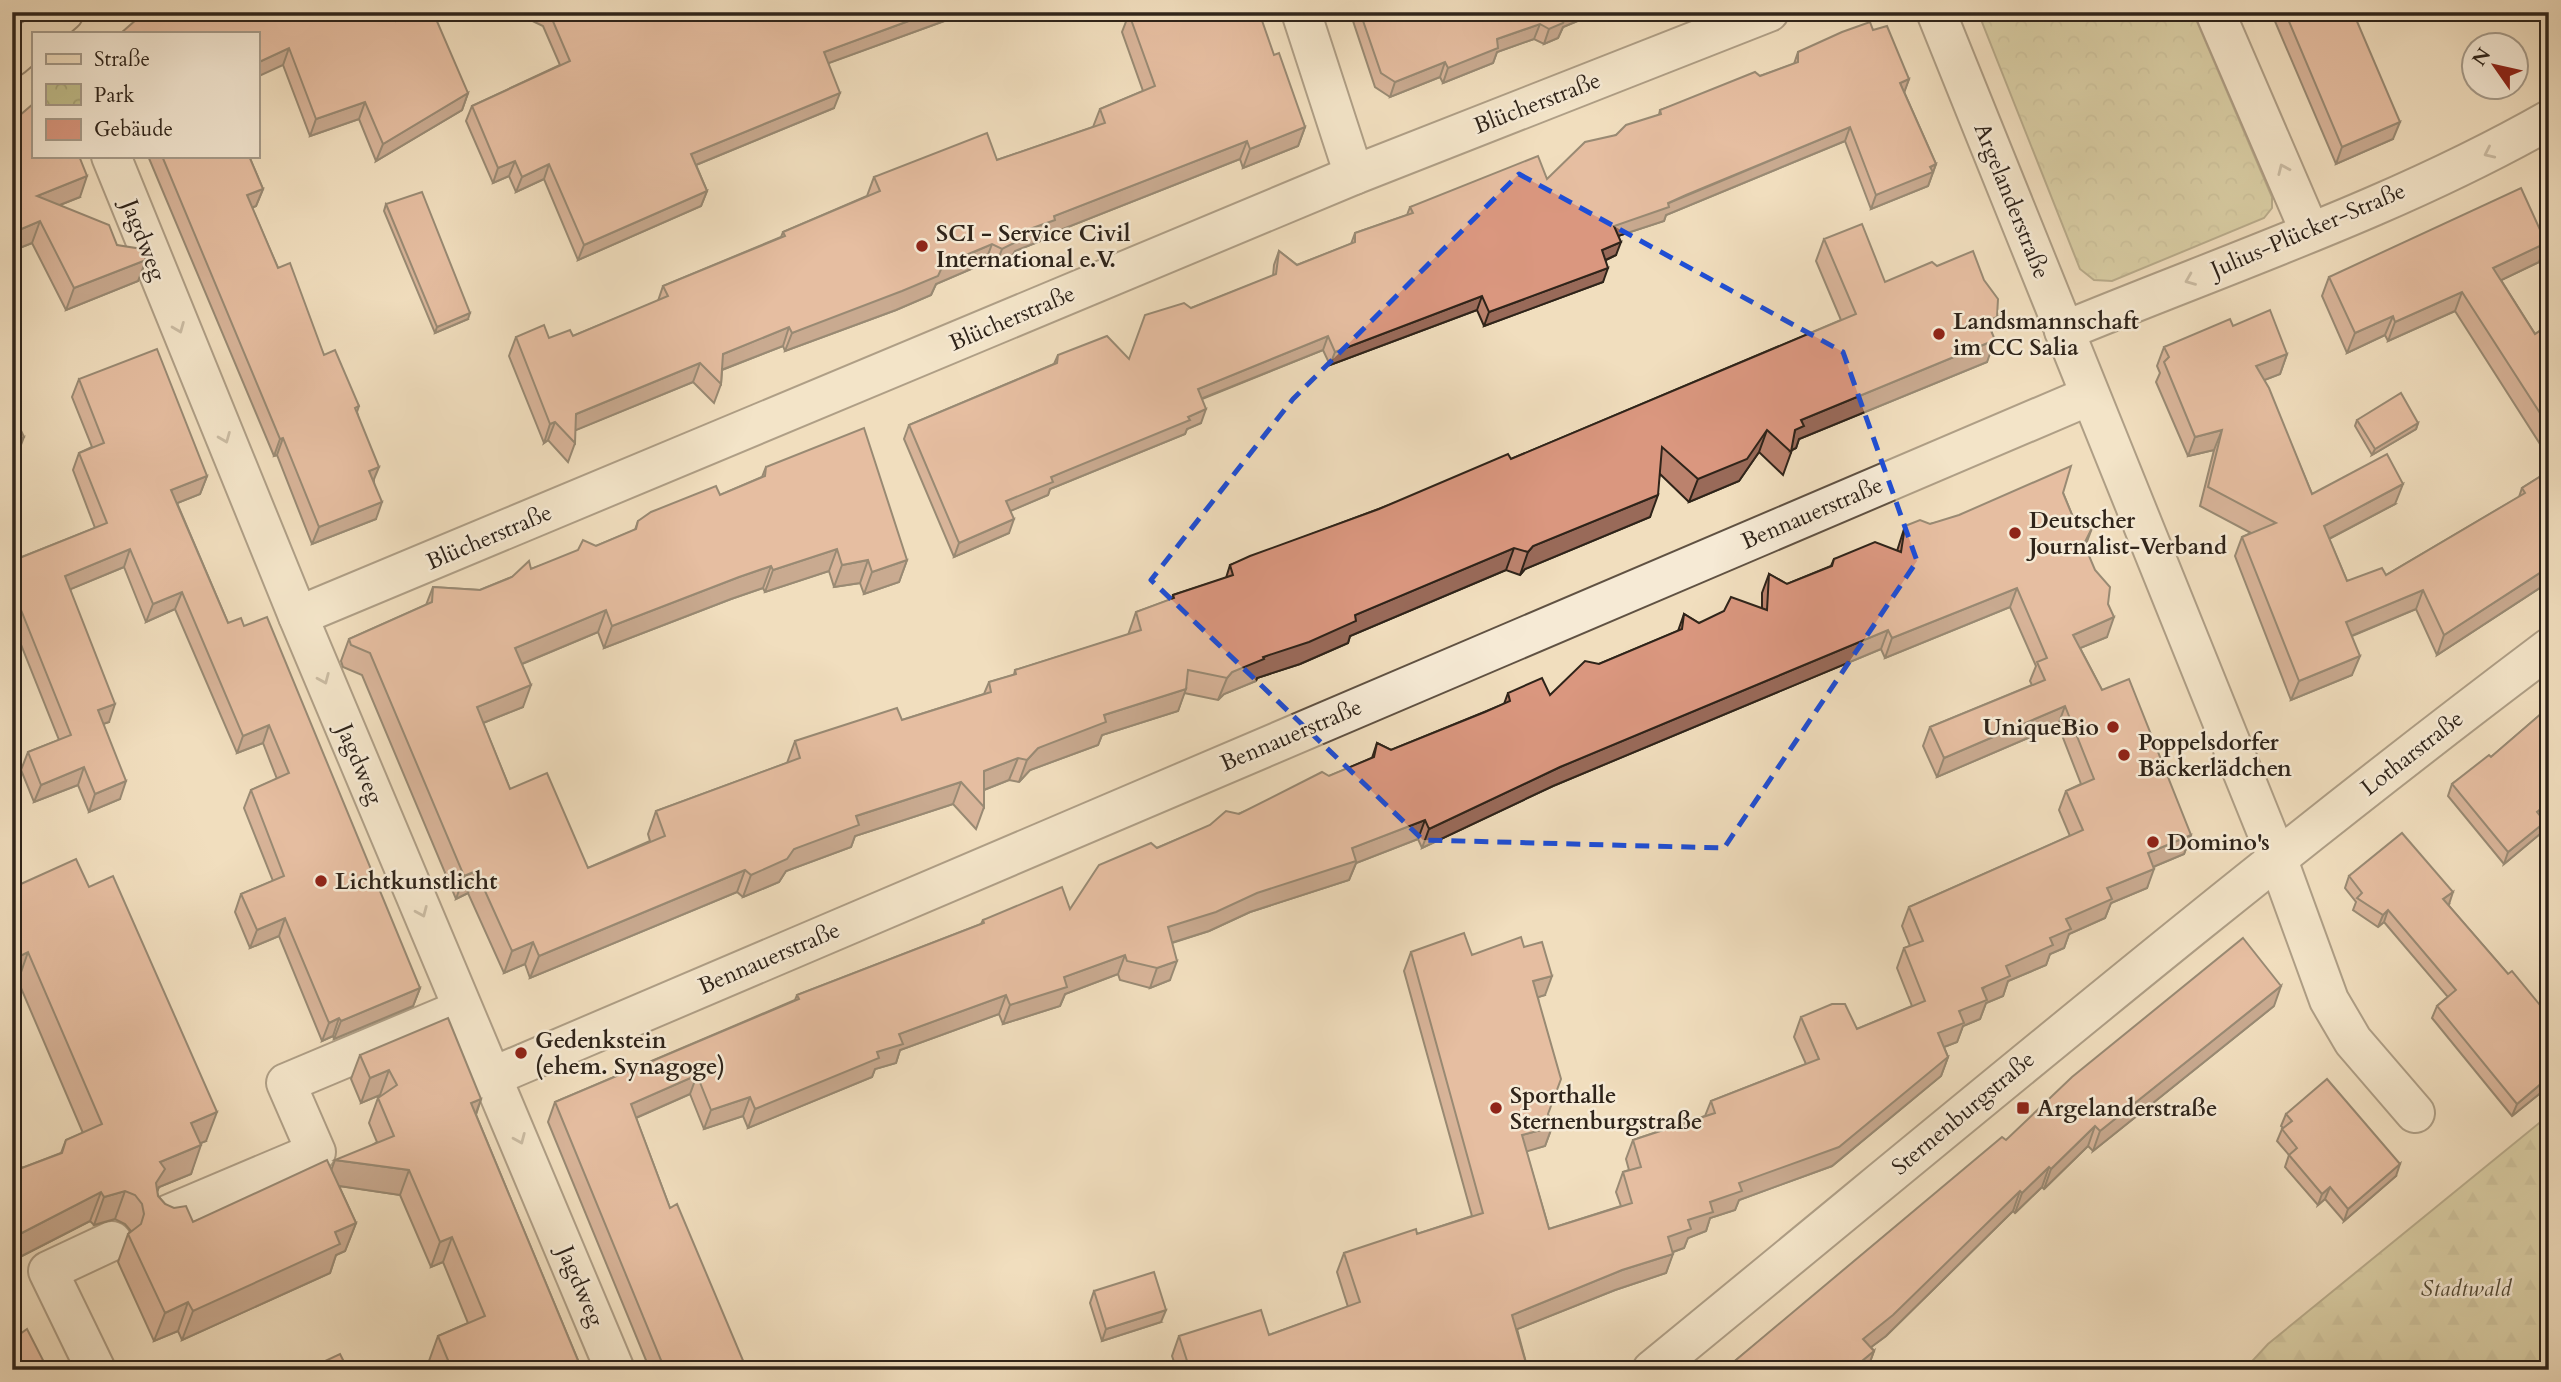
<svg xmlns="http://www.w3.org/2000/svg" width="2561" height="1382" viewBox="0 0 2561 1382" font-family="Cardo,serif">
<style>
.forest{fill:url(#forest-firs);stroke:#787253;stroke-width:2}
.park{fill:url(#park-crowns);stroke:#787253;stroke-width:2}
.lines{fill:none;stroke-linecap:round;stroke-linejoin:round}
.minor-casing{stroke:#605243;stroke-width:42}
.major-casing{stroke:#2f241a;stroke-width:42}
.minor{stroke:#f6ead5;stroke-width:38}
.major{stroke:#f1debe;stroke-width:38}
.wall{fill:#bb826d;stroke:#2f241a;stroke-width:2}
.shaded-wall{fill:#996a59;stroke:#2f241a;stroke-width:2}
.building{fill:#da977f;stroke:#2f241a;stroke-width:2}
.oneway{stroke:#9c9181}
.marked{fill:none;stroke:#1d4ed8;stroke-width:5;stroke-dasharray:14 9;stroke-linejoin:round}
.poi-dot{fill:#8f2418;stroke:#f6ead5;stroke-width:2.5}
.labels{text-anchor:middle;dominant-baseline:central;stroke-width:5;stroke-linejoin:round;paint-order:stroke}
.street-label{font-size:23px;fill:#2f241a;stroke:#f6ead5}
.poi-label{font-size:23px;font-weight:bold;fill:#2f241a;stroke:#f6ead5;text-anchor:start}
.park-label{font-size:23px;font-style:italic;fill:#544b36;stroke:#f6ead5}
</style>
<defs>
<pattern id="forest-firs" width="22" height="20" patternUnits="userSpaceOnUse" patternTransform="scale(1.75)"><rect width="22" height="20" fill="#c1bf8c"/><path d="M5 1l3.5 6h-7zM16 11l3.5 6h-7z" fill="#a6a478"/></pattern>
<pattern id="park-crowns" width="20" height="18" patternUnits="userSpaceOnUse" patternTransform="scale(1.75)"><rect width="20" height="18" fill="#c1bf8c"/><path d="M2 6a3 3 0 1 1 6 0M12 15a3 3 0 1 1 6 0" fill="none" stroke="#a6a478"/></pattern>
</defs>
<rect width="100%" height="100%" fill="#f1debe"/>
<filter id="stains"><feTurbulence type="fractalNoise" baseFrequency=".00286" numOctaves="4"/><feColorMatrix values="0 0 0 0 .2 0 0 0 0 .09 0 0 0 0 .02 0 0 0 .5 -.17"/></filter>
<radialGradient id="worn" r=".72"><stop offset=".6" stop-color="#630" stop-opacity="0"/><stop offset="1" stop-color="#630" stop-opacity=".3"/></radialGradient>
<polygon class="forest" points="2549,1115 2549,1370 2244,1370 2268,1344"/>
<polygon class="park" points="1978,12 2193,12 2272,197 2272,208 2264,218 2112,281 2094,280 2080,269"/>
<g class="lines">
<defs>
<g id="minor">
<polyline points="1301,12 1354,175"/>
<polyline points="1936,12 2278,860 2329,1000 2353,1041 2415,1113"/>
<polyline points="2215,12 2310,232"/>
<polyline points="111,156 298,616 615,1370"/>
<path d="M 2064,331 C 2226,264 2396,207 2549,120"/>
<polyline points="298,616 1354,175 1769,12"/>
<polyline points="494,1076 2089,396"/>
<polyline points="167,1215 316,1152 286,1083 462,1009"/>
<polyline points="96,1370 48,1271 112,1241"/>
<path d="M 1652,1370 C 1949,1127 2242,879 2549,648"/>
</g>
<g id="major">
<polyline points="40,33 64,12"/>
<polyline points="12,57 33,39"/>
</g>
</defs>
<use href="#minor" class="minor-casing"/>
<use href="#major" class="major-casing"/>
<use href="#minor" class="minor"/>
<use href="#major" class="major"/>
</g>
<g class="wall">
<polygon points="520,12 969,12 828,63 834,108 696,165 707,191 701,206 578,260 544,179 516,192 509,176 493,183 466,121 472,106 560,65 543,26 522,16"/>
<polygon points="1350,12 1599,12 1563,27 1558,38 1544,44 1534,39 1497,52 1493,63 1443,83 1440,77 1390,97 1375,87"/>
<polygon points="2271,12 2353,12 2393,139 2336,164"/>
<polygon points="1129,14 1274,55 1305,127 1298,146 1243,168 1240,159 1050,234 1048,238 1015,251 1009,261 995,268 985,263 936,284 931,295 896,310 785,351 783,346 722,370 721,384 714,403 693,382 575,430 575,443 568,462 548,440 544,443 509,356 516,337 549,338 573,336 658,301 663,286 781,237 783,232 867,196 874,177 997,160 1093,127 1100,109 1143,91 1122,32"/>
<polygon points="396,21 468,93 462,110 376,161 359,119 310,136 283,65 257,33"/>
<polygon points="1873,30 1909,79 1904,92 1936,164 1928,186 1871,209 1845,141 1666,215 1664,221 1618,236 1616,255 1606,260 1603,282 1484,326 1477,310 1330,365 1323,350 1202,399 1201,423 1187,429 1185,434 1050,489 1048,495 1010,511 1009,533 954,557 904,439 909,425 1054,364 1058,355 1129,359 1191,308 1273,276 1274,265 1279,251 1297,265 1351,244 1355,233 1407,215 1410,207 1547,179 1616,135 1659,115 1660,110 1760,76 1794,64 1798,52"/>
<polygon points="12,122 80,197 60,205 117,245 146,260 138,281 66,310 32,243 12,251"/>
<polygon points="148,156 249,156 263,189 256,206 252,208 278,268 324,355 359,406 357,412 374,481 376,519 312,544 277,455 274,456"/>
<polygon points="386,204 468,319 435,333 384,211"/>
<polygon points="1824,239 1885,282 1992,331 1987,362 1799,439 1796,448 1792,450 1783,475 1759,452 1739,481 1689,502 1660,474 1650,517 1525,569 1520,575 1506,570 1350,636 1348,643 1300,664 1257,678 1256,681 1224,694 1218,700 1184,693 1178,711 1102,735 1098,745 1030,770 1019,782 1009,780 984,790 984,807 976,829 953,804 855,836 851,847 786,871 779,882 743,897 737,892 530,978 525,964 504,973 468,893 456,899 362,675 343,667 341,661 349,639 426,605 433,587 480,590 531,569 596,546 635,530 638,521 720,495 762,477 766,467 907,560 899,582 864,594 860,583 834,587 829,571 765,592 763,588 731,599 604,648 598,632 522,664 523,707 483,723 510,789 588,868 650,841 648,834 656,811 787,763 795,741 902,720 984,694 989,682 1014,675 1015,670 1128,635 1136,612 1172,599 1173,595 1226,578 1230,565 1511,459 1841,320 1816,261"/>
<polygon points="2539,262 2501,280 2535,334 2549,325 2549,458 2455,311 2388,341 2385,335 2347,353 2322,296 2329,277"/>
<polygon points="2233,326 2287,354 2280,374 2264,380 2312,494 2395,504 2329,539 2347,581 2386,575 2519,497 2522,488 2549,471 2549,582 2437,655 2416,609 2352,636 2352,675 2291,700 2235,556 2242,537 2251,533 2200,506 2214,450 2188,456 2156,382 2160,373 2157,366 2164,347"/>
<polygon points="79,379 207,476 200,494 177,503 228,623 420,988 413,1006 334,1039 333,1036 322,1041 279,936 250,948 235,912 241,894 273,881 244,808 251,790 277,779 263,743 237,753 175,609 146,622 124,567 70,589 109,722 103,724 120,799 89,812 78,785 34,802 21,770 28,752 59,740 12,622 12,561 95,528 73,470 79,453 92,447 72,397"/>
<polygon points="2357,420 2418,423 2416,429 2372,455 2355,426"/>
<polygon points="2063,493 2075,522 2092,528 2085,547 2108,604 2107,637 2080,648 2102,690 2191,835 2184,854 2153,867 2147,888 2111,903 2105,918 2069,934 2064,948 2050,954 2046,965 2008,981 2003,996 1986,1003 1980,1019 1963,1026 1957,1042 1944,1047 1948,1057 1941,1076 1832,1166 1739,1200 1735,1210 1710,1218 1706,1231 1688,1238 1684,1248 1673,1252 1666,1273 1615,1290 1517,1329 1528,1370 1177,1370 1172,1356 1179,1336 1269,1335 1348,1307 1337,1272 1344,1253 1417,1234 1472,1216 1404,971 1411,952 1472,955 1524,947 1545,995 1538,997 1548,1114 1552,1127 1545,1146 1526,1151 1549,1229 1621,1206 1616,1192 1623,1172 1629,1170 1626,1159 1633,1140 1705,1116 1711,1101 1806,1064 1794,1037 1801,1017 1857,1029 1912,1006 1897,968 1904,948 1910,946 1902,926 1909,907 2070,836 2059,810 2066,791 2081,784 2058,725 1937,777 1923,746 1930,727 2032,685 2030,681 2036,666 2010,607 1885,658 1881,649 1553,786 1422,848 1418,839 1356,863 1349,880 1250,912 1209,931 1172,943 1170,980 1150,988 1120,980 1118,974 1065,994 1060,1006 1003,1024 999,1014 900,1050 896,1063 875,1069 872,1077 748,1128 743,1116 704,1129 690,1094 636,1118 670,1208 747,1370 650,1370 548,1122 555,1102 795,1000 797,995 981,924 983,920 1070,909 1157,848 1372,758 1377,743 1391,750 1504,704 1508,693 1550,695 1599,664 1678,631 1684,614 1699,623 1762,608 1762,593 1769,574 1787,584 1831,566 1834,559 1897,551 1905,526 1930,524"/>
<polygon points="2549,707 2549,810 2540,817 2545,822 2540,834 2504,864 2448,796 2452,784 2491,757"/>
<polygon points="2349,876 2449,904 2448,905 2508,974 2549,1016 2549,1086 2512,1116 2432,1018 2437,1006 2448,997 2384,922 2378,927 2353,910 2356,902 2345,888"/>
<polygon points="12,888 206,1141 200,1143 191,1174 159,1187 157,1192 158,1196 165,1204 193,1222 332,1170 377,1142 369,1123 378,1098 381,1096 380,1095 361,1103 351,1079 360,1055 481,1099 476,1115 582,1370 433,1370 429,1361 438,1336 468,1323 443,1262 431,1267 400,1195 339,1186 356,1223 345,1251 336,1255 330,1273 182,1340 178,1331 154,1341 118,1262 128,1234 131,1231 125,1224 115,1219 94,1225 90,1221 12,1261 12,1149 22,1168 61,1153 66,1140 83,1133 18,981 12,983"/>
<polygon points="2274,1006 2093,1151 2088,1146 2044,1189 2042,1187 2015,1213 2013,1211 1886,1336 1871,1347 1874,1351 1867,1370 1724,1370 2006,1140"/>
<polygon points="2286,1114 2396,1176 2344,1221 2325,1199 2318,1205 2285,1167 2289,1155 2277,1141 2282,1129 2283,1128 2281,1126"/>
<polygon points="1094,1291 1161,1322 1102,1341 1090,1303"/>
</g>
<g class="shaded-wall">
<polygon points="933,12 969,12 818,67 824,52"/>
<polygon points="1568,12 1599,12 1563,27 1558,38 1544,44 1549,29"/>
<polygon points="1540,24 1534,39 1497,52 1493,63 1443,83 1448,68 1497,39"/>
<polygon points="289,48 283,65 257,77 257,63"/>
<polygon points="1445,62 1440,77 1390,97 1395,82"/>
<polygon points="1909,79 1904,93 1900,83"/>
<polygon points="468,93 462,110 376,161 383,144"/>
<polygon points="840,93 834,108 686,169 691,154"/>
<polygon points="365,102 359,119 310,136 316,119"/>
<polygon points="2400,122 2393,139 2336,164 2342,147"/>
<polygon points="1305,127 1298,146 1243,168 1250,149"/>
<polygon points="1850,127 1845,141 1666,215 1664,221 1609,239 1614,226"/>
<polygon points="1247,141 1240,159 1050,234 1048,238 1015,251 1009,261 995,268 1002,249 1021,232 1054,216"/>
<polygon points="515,161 509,176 493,183 498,168"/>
<polygon points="549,164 544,179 516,192 522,177"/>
<polygon points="1936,164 1928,186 1871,209 1876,195"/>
<polygon points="87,176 80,197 29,217 37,196"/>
<polygon points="263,189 256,206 241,212 247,195"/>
<polygon points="707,191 701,206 578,260 584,245"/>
<polygon points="40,221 32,243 12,251 12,233"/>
<polygon points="1621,242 1616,255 1597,264 1602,250"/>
<polygon points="2546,243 2539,262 2485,288 2493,268"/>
<polygon points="992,244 985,263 936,284 931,295 896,310 785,351 792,333"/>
<polygon points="146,260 138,281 66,310 74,288"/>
<polygon points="1608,268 1603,282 1484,326 1489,312"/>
<polygon points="2462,292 2455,311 2388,341 2395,322"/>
<polygon points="1482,296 1477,310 1330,365 1335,352"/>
<polygon points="470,313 468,319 435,333 437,327"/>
<polygon points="2393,316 2385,335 2347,353 2355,333"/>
<polygon points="1997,317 1989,339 1987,321"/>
<polygon points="789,327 783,346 716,372 723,354"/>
<polygon points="1328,336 1323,350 1193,402 1198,389"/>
<polygon points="1995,340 1987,362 1799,439 1796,448 1790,451 1795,430 1801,420"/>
<polygon points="2287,354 2280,374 2249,386 2256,366"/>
<polygon points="700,363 693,382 569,433 576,414"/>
<polygon points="1206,409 1201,423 1187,429 1185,434 1050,489 1048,495 1001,515 1006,501 1051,477"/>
<polygon points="555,422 548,440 544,443 550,424"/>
<polygon points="2418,423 2416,429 2372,455 2375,449"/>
<polygon points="1767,430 1759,452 1739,481 1689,502 1698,479"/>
<polygon points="2222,430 2214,450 2188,456 2195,437"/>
<polygon points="24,437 16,458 12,460 12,442"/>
<polygon points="283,438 277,455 274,456 280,439"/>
<polygon points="379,467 372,484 369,471"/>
<polygon points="207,476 200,494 165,508 171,490"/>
<polygon points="2403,484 2395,504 2317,545 2324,526"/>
<polygon points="1658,495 1650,517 1525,569 1520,575 1528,552 1533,546"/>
<polygon points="382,502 376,519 312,544 319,527"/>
<polygon points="1014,519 1009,533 954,557 959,543"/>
<polygon points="1514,548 1506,570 1350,636 1348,643 1300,664 1257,678 1256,681 1224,694 1218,700 1227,678 1232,672 1355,615"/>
<polygon points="130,549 124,567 59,594 65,576"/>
<polygon points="837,549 829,571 765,592 773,570"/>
<polygon points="868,560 860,583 834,587 842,565"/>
<polygon points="907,560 899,582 864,594 872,572"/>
<polygon points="771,566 763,588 731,599 604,648 612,626 739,577"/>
<polygon points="2549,567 2549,582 2437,655 2444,635"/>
<polygon points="2017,588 2010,607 1885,658 1892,638"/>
<polygon points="2423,590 2416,609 2339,641 2346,622"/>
<polygon points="182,592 175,609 146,622 153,604"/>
<polygon points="606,610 598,632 507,670 515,648"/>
<polygon points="2114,617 2107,637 2066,654 2073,635"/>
<polygon points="1888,630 1881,649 1553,786 1422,848 1429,829 1560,767"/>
<polygon points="2360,656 2352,675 2291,700 2299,681"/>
<polygon points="531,685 523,707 468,729 477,707"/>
<polygon points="1186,689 1178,711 1102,735 1098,745 1030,770 1019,782 1027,760 1038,748 1104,715"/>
<polygon points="115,704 109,722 91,728 98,710"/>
<polygon points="2065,706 2058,725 1937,777 1944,758"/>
<polygon points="269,725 263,743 237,753 243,736"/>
<polygon points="1018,758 1009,780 976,793 984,771"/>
<polygon points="84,767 78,785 34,802 41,785"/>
<polygon points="126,781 120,799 89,812 95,794"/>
<polygon points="961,782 953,804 855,836 851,847 786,871 779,882 743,897 751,875 794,849 856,816"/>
<polygon points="2549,802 2549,810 2532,824 2537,812"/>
<polygon points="1425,820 1418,839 1356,863 1349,880 1250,912 1209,931 1161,946 1168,927 1352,848"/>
<polygon points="2545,822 2540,834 2504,864 2508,852"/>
<polygon points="2191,835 2184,854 2141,872 2148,853"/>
<polygon points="2154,869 2147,888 2111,903 2105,918 2069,934 2064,948 2050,954 2046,965 2008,981 2003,996 1986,1003 1980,1019 1963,1026 1957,1042 1931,1052 1938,1033 2006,966 2050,938 2066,919 2107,888"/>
<polygon points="745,870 737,892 530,978 539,956"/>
<polygon points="476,871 468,893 456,899 464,876"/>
<polygon points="2453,892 2449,904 2439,911 2443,899"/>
<polygon points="2388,910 2384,922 2378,927 2383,915"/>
<polygon points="285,918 279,936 250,948 257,930"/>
<polygon points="533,942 525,964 504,973 512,951"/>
<polygon points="28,952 18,981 12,983 12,960"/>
<polygon points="1125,955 1118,974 1065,994 1060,1006 1003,1024 1010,1005 1064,977"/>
<polygon points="1177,961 1170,980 1150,988 1157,968"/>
<polygon points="1552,976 1545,995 1526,1001 1533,981"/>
<polygon points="2281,986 2274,1006 2093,1151 2100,1131"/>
<polygon points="420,988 413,1006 334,1039 341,1021"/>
<polygon points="1006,995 999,1014 900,1050 896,1063 875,1069 872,1077 748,1128 755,1109 877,1052 899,1034"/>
<polygon points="339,1018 333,1036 322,1041 329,1023"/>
<polygon points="1948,1057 1941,1076 1832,1166 1739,1200 1735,1210 1710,1218 1706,1231 1688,1238 1684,1248 1661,1256 1668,1237 1710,1202 1739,1183"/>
<polygon points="389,1070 380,1095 361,1103 370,1078"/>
<polygon points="697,1075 690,1094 624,1123 631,1104"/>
<polygon points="2549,1077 2549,1086 2512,1116 2517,1104"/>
<polygon points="750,1097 743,1116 704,1129 711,1110"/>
<polygon points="481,1099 472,1124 471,1103"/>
<polygon points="217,1112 206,1141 181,1151 191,1123"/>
<polygon points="2095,1126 2088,1146 2044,1189 2051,1169"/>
<polygon points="1552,1127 1545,1146 1515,1155 1522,1135"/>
<polygon points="201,1145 191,1174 159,1187 155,1197 145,1212 160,1162"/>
<polygon points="335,1160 409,1170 400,1195 326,1184"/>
<polygon points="2400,1164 2396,1176 2344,1221 2348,1209"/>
<polygon points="2049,1167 2042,1187 2015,1213 2022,1193"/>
<polygon points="2330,1187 2325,1199 2318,1205 2322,1194"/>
<polygon points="125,1191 115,1219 94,1225 104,1197"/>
<polygon points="2020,1191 2013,1211 1886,1336 1855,1359 1863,1339"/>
<polygon points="101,1192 90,1221 12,1261 12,1238"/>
<polygon points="356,1223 345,1251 336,1255 330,1273 182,1340 193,1311 335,1232"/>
<polygon points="452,1237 443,1262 431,1267 440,1242"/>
<polygon points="1673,1254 1666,1273 1615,1290 1505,1334 1512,1315 1622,1270"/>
<polygon points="188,1302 178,1331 154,1341 165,1313"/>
<polygon points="1166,1310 1161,1322 1102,1341 1106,1329"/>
<polygon points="1874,1351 1867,1370 1851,1370"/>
</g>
<g class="building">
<polygon points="145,12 392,12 396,21 417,12 433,12 468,93 383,144 365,102 316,119 289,48 257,63 257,33 121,33"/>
<polygon points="549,12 933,12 824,52 840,93 691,154 707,191 584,245 549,164 522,177 515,161 498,168 472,106 570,61"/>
<polygon points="1132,12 1259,12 1274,55 1279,53 1305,127 1250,149 1247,141 1054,216 1055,220 1021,232 1016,242 1002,249 992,244 966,255 943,265 938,276 902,291 792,333 789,327 723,354 721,384 700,363 576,414 575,443 555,422 550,424 516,337 544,325 549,338 570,330 573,336 668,296 663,286 785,236 783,232 880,191 874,177 987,133 997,160 1105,123 1100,109 1155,86 1129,14"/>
<polygon points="1360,12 1568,12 1563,23 1549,29 1540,24 1497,39 1498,48 1448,68 1445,62 1395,82 1381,73"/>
<polygon points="2285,12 2353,12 2400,122 2342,147"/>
<polygon points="1870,22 1873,30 1887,26 1909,79 1900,83 1936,164 1930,167 1933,172 1876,195 1850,127 1686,195 1668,203 1669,207 1614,226 1621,242 1602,250 1608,268 1489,312 1482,296 1335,352 1328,336 1198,389 1206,409 1188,417 1190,420 1051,477 1053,482 1006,501 1014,519 959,543 909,425 1057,363 1058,355 1107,336 1129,359 1145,315 1184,303 1191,308 1276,274 1279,251 1297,265 1355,242 1355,233 1413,213 1410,207 1538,156 1547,179 1585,142 1616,135 1626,125 1661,114 1660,110 1755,72 1760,76 1798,62 1798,52 1842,32"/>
<polygon points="33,104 33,156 79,156 87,176 37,196 109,225 117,245 142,249 146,260 74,288 40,221 12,233 12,122"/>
<polygon points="162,156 249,156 263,189 247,195 278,268 290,263 324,355 335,350 359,406 355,408 379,467 369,471 382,502 319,527 283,438 280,439"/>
<polygon points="2521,188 2546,243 2493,268 2535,334 2549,325 2549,427 2462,292 2395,322 2393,316 2355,333 2329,277"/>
<polygon points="422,192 470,313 437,327 386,204"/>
<polygon points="1862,224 1885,282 1932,262 1937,266 1973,251 1984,280 1998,299 1997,317 1987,321 1995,340 1801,420 1804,426 1795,430 1791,452 1767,430 1747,459 1698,479 1662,447 1658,495 1533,546 1528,552 1514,548 1355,615 1356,621 1309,642 1263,657 1264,659 1232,672 1227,678 1188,670 1186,689 1104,715 1106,722 1038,748 1027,760 1018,758 984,771 984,807 961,782 856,816 859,825 794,849 787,859 751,875 745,870 539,956 533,942 512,951 476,871 464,876 370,653 351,645 349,639 432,602 433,587 480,590 512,577 529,561 531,569 578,550 583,540 596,546 636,529 638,521 651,512 716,486 720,495 765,476 766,467 864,428 907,560 872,572 868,560 842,565 837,549 773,570 771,566 739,577 612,626 606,610 515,648 531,685 477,707 510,789 547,773 588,868 665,836 656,811 800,758 795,741 897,708 902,720 991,692 989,682 1016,674 1015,670 1141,630 1136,612 1174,598 1173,595 1233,575 1230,565 1250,556 1379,509 1508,454 1511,459 1856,314 1824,239"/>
<polygon points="2270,310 2287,354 2256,366 2269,388 2312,494 2387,454 2403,484 2324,526 2347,581 2382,568 2386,575 2525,493 2522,488 2549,471 2549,567 2444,635 2423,590 2346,622 2360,656 2299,681 2242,537 2276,523 2208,487 2222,430 2195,437 2164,362 2169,357 2164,347 2230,319 2233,326"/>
<polygon points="157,349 207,476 171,490 228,623 241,618 244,626 267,617 420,988 341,1021 339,1018 329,1023 285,918 257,930 241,894 284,876 251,790 289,773 269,725 243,736 182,592 153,604 130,549 65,576 115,704 98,710 126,781 95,794 84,767 41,785 28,752 71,735 15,595 12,596 12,561 107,523 79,453 104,443 79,379"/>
<polygon points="2401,393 2418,423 2375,449 2357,420"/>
<polygon points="12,411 24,437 12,442"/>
<polygon points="2071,466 2063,493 2075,522 2092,528 2084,544 2095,570 2110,587 2108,604 2114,617 2073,635 2102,690 2129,679 2191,835 2148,853 2154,869 2107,888 2112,899 2066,919 2071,929 2050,938 2053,945 2006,966 2010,976 1982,988 1987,1000 1959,1011 1964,1023 1938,1033 1948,1057 1839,1147 1739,1183 1742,1191 1710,1202 1713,1212 1688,1220 1691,1229 1668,1237 1673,1254 1622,1270 1512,1315 1528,1370 1190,1370 1179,1336 1261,1310 1269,1335 1360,1302 1344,1253 1416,1229 1417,1234 1483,1213 1411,952 1464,933 1472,955 1521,937 1524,947 1542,942 1552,976 1533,981 1561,1079 1548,1114 1552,1127 1522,1135 1549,1229 1632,1203 1623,1172 1641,1167 1633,1140 1715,1113 1711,1101 1819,1059 1801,1017 1832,1004 1845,1004 1857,1029 1925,1001 1904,948 1923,941 1909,907 2083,830 2066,791 2094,779 2065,706 1944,758 1930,727 2045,680 2037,662 2047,658 2017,588 1892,638 1888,630 1560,767 1429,829 1425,820 1352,848 1356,861 1257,893 1216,912 1168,927 1177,961 1157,968 1127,961 1125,955 1064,977 1067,987 1010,1005 1006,995 899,1034 903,1044 877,1052 879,1058 755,1109 750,1097 711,1110 697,1075 631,1104 670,1208 677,1204 747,1370 665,1370 555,1102 799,999 797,995 984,923 983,920 1062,887 1070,909 1099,865 1151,843 1157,848 1210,825 1226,811 1239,814 1322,772 1329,776 1374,757 1377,743 1391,750 1485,712 1510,701 1508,693 1542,678 1550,695 1585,661 1599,664 1682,629 1684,614 1699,623 1724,611 1731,597 1767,610 1769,574 1787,584 1832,566 1834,559 1875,542 1901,552 1905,526 1920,520 1930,524 1959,515"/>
<polygon points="2549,707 2549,802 2537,812 2545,822 2508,852 2452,784 2489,755 2491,757"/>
<polygon points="2402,833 2453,892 2443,899 2508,974 2512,971 2549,1016 2549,1077 2517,1104 2437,1006 2456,990 2388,910 2383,915 2357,898 2362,893 2349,876"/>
<polygon points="76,859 89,887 113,876 217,1112 191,1123 201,1145 160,1162 165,1169 156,1183 158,1196 165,1204 174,1208 186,1206 193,1222 327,1160 356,1223 335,1232 340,1244 193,1311 188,1302 165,1313 128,1234 141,1224 144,1214 142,1204 135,1195 125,1191 104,1197 101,1192 12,1238 12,1149 22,1168 62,1153 66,1140 102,1124 28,952 12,960 12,888"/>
<polygon points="2243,938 2281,986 2100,1131 2095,1126 2051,1169 2049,1167 2022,1193 2020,1191 1893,1315 1863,1339 1874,1351 1851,1370 1724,1370 2002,1137 2006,1140 2072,1077"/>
<polygon points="448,1018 481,1099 471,1103 582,1370 452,1370 438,1336 485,1316 452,1237 440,1242 409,1170 335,1160 394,1136 378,1098 397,1085 389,1070 370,1078 360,1055"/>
<polygon points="2327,1079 2400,1164 2348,1209 2330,1187 2322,1194 2289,1155 2297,1148 2282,1129 2292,1121 2286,1114"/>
<polygon points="1154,1272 1166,1310 1106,1329 1094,1291"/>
<polygon points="12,1320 20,1334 27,1329 48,1370 12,1370"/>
<polygon points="340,1354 348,1370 306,1370"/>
</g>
<defs><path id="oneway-chevron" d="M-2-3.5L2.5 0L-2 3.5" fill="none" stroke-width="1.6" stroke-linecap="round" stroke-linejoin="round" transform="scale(1.75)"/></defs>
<g class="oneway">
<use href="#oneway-chevron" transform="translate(2489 153) rotate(155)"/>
<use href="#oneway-chevron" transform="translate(2283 169) rotate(-114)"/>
<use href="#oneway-chevron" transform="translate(2190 280) rotate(158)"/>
<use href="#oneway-chevron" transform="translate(179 328) rotate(68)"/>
<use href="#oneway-chevron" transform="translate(225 438) rotate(68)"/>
<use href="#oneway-chevron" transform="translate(324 679) rotate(67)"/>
<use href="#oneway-chevron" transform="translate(422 912) rotate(67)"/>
<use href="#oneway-chevron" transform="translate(520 1139) rotate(67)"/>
</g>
<path d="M0 0H2561V1382H0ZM 1519,174 L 1843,352 L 1917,561 L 1724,848 L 1423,840 L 1151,580 L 1293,399 Z" fill="#f1debe" fill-opacity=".55" fill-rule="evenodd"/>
<path class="marked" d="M 1519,174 L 1843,352 L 1917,561 L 1724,848 L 1423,840 L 1151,580 L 1293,399 Z"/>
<g class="poi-dot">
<circle cx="922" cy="246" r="7"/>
<circle cx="1939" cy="334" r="7"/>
<circle cx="2015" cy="533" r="7"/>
<circle cx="2113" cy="727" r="7"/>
<circle cx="2124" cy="755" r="7"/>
<circle cx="2153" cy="842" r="7"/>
<circle cx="321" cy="881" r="7"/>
<circle cx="521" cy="1053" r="7"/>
<circle cx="1496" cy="1108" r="7"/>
<rect x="2016" y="1101" width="14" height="14" rx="3.5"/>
</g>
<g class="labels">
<g class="street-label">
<text transform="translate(1537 103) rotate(-21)">Blücherstraße</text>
<text transform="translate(2012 201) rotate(68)">Argelanderstraße</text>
<text transform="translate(2308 230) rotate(-23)">Julius-Plücker-Straße</text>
<text transform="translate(144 240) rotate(69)">Jagdweg</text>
<text transform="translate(1012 318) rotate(-23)">Blücherstraße</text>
<text transform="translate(1812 513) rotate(-23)">Bennauerstraße</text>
<text transform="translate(489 537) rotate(-23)">Blücherstraße</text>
<text transform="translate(1291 735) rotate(-23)">Bennauerstraße</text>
<text transform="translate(2412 753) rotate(-38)">Lotharstraße</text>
<text transform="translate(360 764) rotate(67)">Jagdweg</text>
<text transform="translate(769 958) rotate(-23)">Bennauerstraße</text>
<text transform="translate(1963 1113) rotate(-40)">Sternenburgstraße</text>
<text transform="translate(581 1286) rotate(67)">Jagdweg</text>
</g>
<g class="poi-label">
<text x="936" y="233">SCI - Service Civil<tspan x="936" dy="26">International e.V.</tspan></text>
<text x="1953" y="321">Landsmannschaft<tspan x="1953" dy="26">im CC Salia</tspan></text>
<text x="2029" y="520">Deutscher<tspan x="2029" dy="26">Journalist-Verband</tspan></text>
<text x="2099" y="727" text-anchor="end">UniqueBio</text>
<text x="2138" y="742">Poppelsdorfer<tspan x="2138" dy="26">Bäckerlädchen</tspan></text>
<text x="2167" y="842">Domino's</text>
<text x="335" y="881">Lichtkunstlicht</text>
<text x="535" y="1040">Gedenkstein<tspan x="535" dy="26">(ehem. Synagoge)</tspan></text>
<text x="1510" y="1095">Sporthalle<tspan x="1510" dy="26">Sternenburgstraße</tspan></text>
<text x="2037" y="1108">Argelanderstraße</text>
</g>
<g class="park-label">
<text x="2466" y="1288">Stadtwald</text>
</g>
</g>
<rect width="2561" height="1382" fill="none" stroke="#f1debe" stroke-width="42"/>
<rect x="14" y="14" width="2533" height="1354" fill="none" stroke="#2f241a" stroke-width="3.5"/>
<rect x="21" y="21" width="2519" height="1340" fill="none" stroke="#2f241a" stroke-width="2"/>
<rect x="32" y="32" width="228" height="126" fill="#f6ead5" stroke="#a69b8a" stroke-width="2"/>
<rect x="46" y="54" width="35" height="10" fill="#f1debe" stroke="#a69b8a" stroke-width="2"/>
<text x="94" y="66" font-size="21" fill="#2f241a">Straße</text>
<rect x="46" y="84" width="35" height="21" fill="url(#park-crowns)" stroke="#a69b8a" stroke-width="2"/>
<text x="94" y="102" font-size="21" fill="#2f241a">Park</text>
<rect x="46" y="119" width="35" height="21" fill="#da977f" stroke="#a69b8a" stroke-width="2"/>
<text x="94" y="136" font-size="21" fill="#2f241a">Gebäude</text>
<g transform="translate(2495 66) rotate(304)"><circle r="33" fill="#f6ead5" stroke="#a69b8a" stroke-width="2"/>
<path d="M0-5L12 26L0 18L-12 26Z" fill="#8f2418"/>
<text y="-10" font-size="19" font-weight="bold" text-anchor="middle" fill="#2f241a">N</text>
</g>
<rect width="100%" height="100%" filter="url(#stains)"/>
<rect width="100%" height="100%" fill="url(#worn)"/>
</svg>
